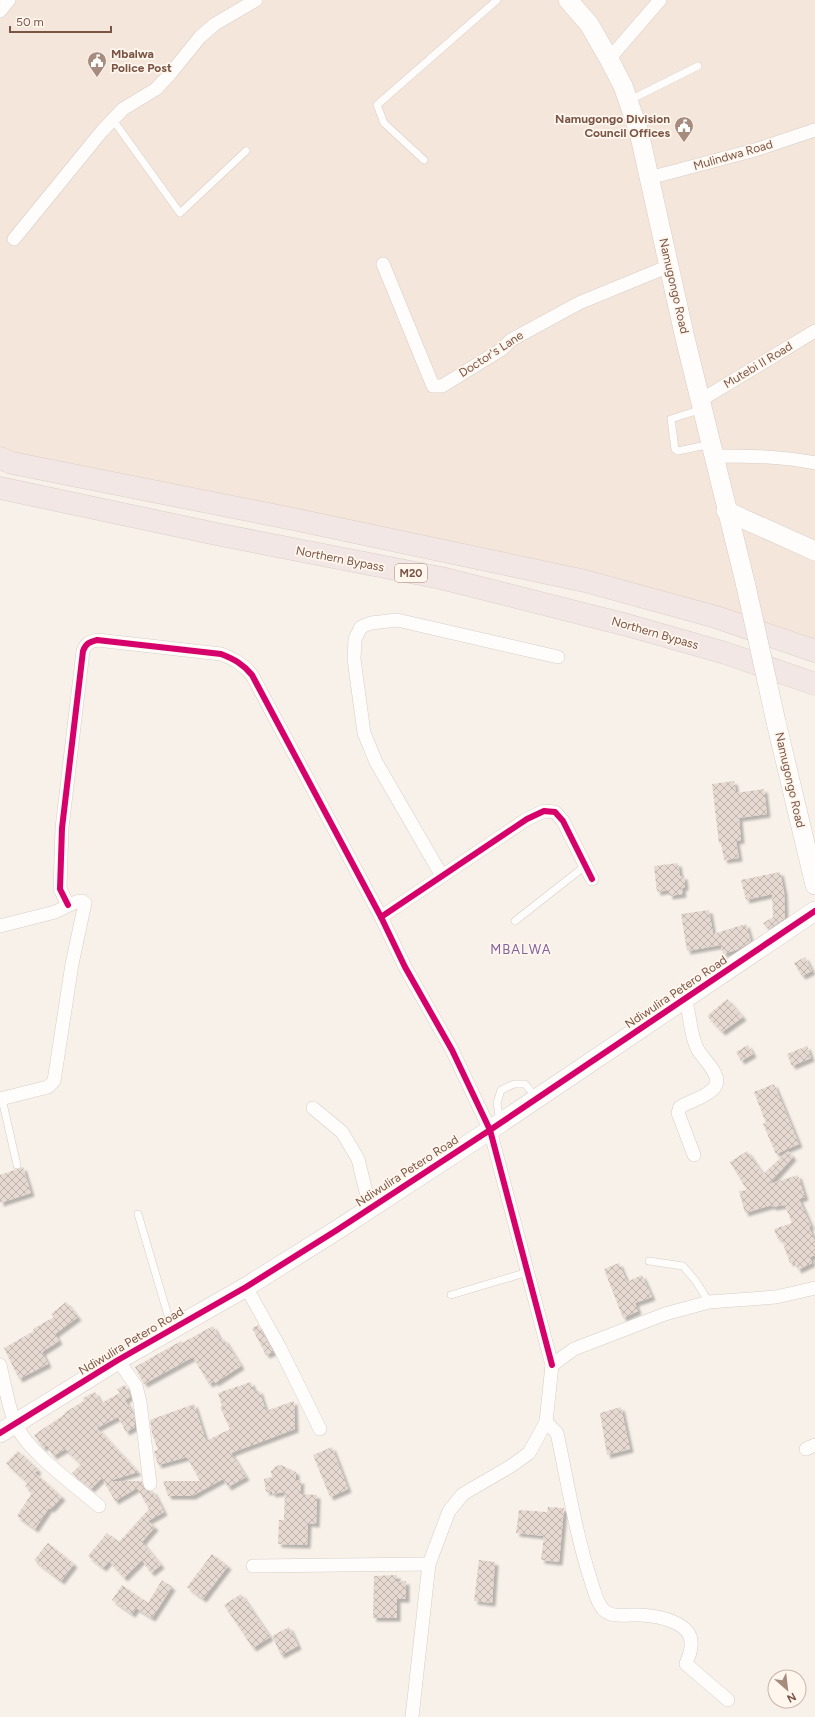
<svg xmlns="http://www.w3.org/2000/svg" width="815" height="1717" viewBox="0 0 815 1717" font-family="Figtree,sans-serif">
<style>
.residential{fill:#f4e6da}
.building{fill:url(#building-cross-hatch);filter:url(#shadow)}
.lines{fill:none;stroke-linecap:round;stroke-linejoin:round}
.lane-casing{stroke:#d7cdc6;stroke-width:8}
.street-casing{stroke:#d7cdc6;stroke-width:14}
.secondary-casing{stroke:#d8cdc6;stroke-width:20}
.highway-casing{stroke:#dacec8;stroke-width:23}
.lane{stroke:#fefdfc;stroke-width:7}
.street{stroke:#fefdfc;stroke-width:13}
.secondary{stroke:#fefdfc;stroke-width:19}
.highway{stroke:#f2e7e4;stroke-width:22}
.secondary-bridge-casing{stroke:#d8cdc6;stroke-width:20;stroke-linecap:butt}
.secondary-bridge{stroke:#fefdfc;stroke-width:19}
.cycleway-casing{stroke:#fff6ed;stroke-width:8}
.cycleway{stroke:#d6006c;stroke-width:6}
.labels{text-anchor:middle;dominant-baseline:central;stroke-width:3.5;stroke-linejoin:round;paint-order:stroke}
.shield{fill:#fff6ed;stroke:#a28578;stroke-width:1}
.shield-label{font-size:11px;font-weight:bold;fill:#7a5546}
.poi-label{font-size:12px;font-weight:bold;fill:#7a5546;stroke:#fff6ed;text-anchor:start}
.street-label{font-size:12px;fill:#7a5546;stroke:#fff6ed}
.neighbourhood-label{font-size:13px;letter-spacing:1px;fill:#85619e;stroke:#fff6ed}
</style>
<defs>
<pattern id="building-cross-hatch" width="8" height="8" patternUnits="userSpaceOnUse"><rect width="8" height="8" fill="#e5d9d1"/><path d="M0 0l8 8M0 8l8-8" fill="none" stroke="#bfb3ab"/></pattern>
<filter id="shadow"><feDropShadow dx="3.5" dy="3.5" stdDeviation="1" flood-color="#0004"/></filter>
</defs>
<rect width="100%" height="100%" fill="#f8f1ea"/>
<polygon class="residential" points="0,0 815,0 815,651 716,617 0,458"/>
<g class="building">
<polygon points="734,781 736,793 764,789 767,814 739,818 741,840 736,841 739,858 724,860 721,843 719,843 712,784"/>
<polygon points="678,863 680,876 684,876 685,887 682,888 683,894 669,896 669,890 657,892 654,866"/>
<polygon points="780,872 784,891 785,918 769,929 763,923 773,917 772,894 746,900 741,880"/>
<polygon points="709,910 713,934 746,924 751,941 739,949 723,954 721,945 687,951 681,914"/>
<polygon points="805,957 812,971 802,976 794,963"/>
<polygon points="727,999 743,1017 722,1032 707,1016"/>
<polygon points="748,1045 753,1054 741,1061 736,1052"/>
<polygon points="807,1046 811,1058 792,1066 787,1054"/>
<polygon points="774,1084 799,1144 776,1154 763,1124 766,1123 754,1092"/>
<polygon points="747,1151 763,1174 788,1151 793,1157 769,1184 798,1175 805,1197 799,1199 811,1226 809,1227 815,1242 815,1255 810,1257 812,1263 798,1270 794,1261 790,1263 781,1238 778,1239 774,1229 792,1223 785,1205 772,1207 772,1205 745,1213 739,1191 747,1190 730,1162"/>
<polygon points="23,1167 31,1193 0,1203 0,1175"/>
<polygon points="619,1263 627,1282 642,1275 652,1297 635,1303 638,1311 623,1318 604,1269"/>
<polygon points="66,1302 78,1317 55,1334 59,1341 42,1352 48,1364 19,1379 4,1348 34,1331 33,1329 54,1317 51,1314"/>
<polygon points="258,1325 273,1352 266,1355 252,1328"/>
<polygon points="213,1326 221,1341 224,1339 241,1366 215,1383 214,1381 209,1384 193,1357 144,1384 135,1367 181,1341 182,1343"/>
<polygon points="251,1382 254,1392 259,1390 266,1411 294,1401 295,1429 231,1453 246,1477 228,1487 223,1479 192,1496 168,1496 163,1481 200,1481 187,1457 158,1465 154,1451 158,1450 152,1433 150,1420 194,1404 206,1441 230,1429 220,1407 222,1406 218,1393"/>
<polygon points="125,1385 130,1397 125,1400 134,1415 135,1427 126,1432 118,1417 97,1428 138,1472 109,1481 142,1481 144,1489 147,1491 153,1491 164,1512 148,1521 155,1527 142,1542 161,1565 151,1573 142,1560 124,1578 109,1561 103,1568 88,1556 107,1533 119,1542 149,1509 140,1493 137,1488 115,1501 102,1478 91,1489 72,1473 81,1464 65,1449 53,1456 47,1445 43,1448 34,1435 65,1414 64,1413 84,1401 83,1398 95,1392 101,1403 120,1393 117,1389"/>
<polygon points="621,1407 630,1449 607,1455 600,1413"/>
<polygon points="332,1447 348,1489 330,1497 313,1455"/>
<polygon points="18,1451 38,1470 35,1473 62,1497 51,1509 49,1508 35,1529 17,1516 32,1493 25,1486 28,1483 6,1463"/>
<polygon points="281,1465 296,1472 296,1481 301,1480 300,1494 317,1495 316,1524 308,1523 307,1545 278,1544 279,1520 284,1520 285,1492 272,1494 272,1491 266,1492 264,1479 272,1477 271,1471 276,1466"/>
<polygon points="548,1507 564,1508 559,1562 541,1560 544,1536 516,1533 519,1510 547,1512"/>
<polygon points="48,1543 74,1564 61,1581 34,1560"/>
<polygon points="212,1554 228,1566 203,1599 187,1587"/>
<polygon points="479,1560 495,1562 492,1603 474,1601"/>
<polygon points="397,1575 397,1582 406,1581 406,1599 397,1599 397,1618 373,1618 374,1576"/>
<polygon points="162,1580 172,1587 152,1618 136,1608 132,1614 112,1600 122,1585 148,1603"/>
<polygon points="241,1594 270,1637 253,1648 224,1605"/>
<polygon points="289,1627 298,1646 281,1655 272,1636"/>
</g>
<g class="lines">
<defs>
<g id="lane">
<polyline points="628,101 698,66"/>
<polyline points="113,120 180,213 246,151"/>
<polyline points="424,160 384,123 377,105 497,0"/>
<polyline points="702,409 671,419 675,449 678,451 711,444"/>
<polyline points="515,921 585,866"/>
<polyline points="2,1099 17,1165"/>
<polyline points="500,1121 497,1103 501,1090 514,1084 525,1084 537,1098"/>
<polyline points="138,1214 172,1329"/>
<polyline points="649,1261 683,1266 695,1280 709,1302"/>
<polyline points="451,1295 528,1272"/>
</g>
<g id="street">
<polyline points="0,11 9,0"/>
<polyline points="609,59 660,0"/>
<polyline points="649,178 755,150 815,130"/>
<polyline points="14,239 102,131 123,109 156,89 170,74 200,37 215,24 256,0"/>
<polyline points="383,264 433,386 442,386 502,349 511,340 579,303 669,266"/>
<polyline points="701,400 815,331"/>
<path d="M 714,456 C 747,456 782,456 815,463"/>
<polyline points="442,876 376,762 364,733 354,659 355,639 361,627 371,623 397,620 558,657"/>
<path d="M 68,905 L 60,889 L 62,828 L 83,651 C 86,643 90,642 97,640 L 221,654 C 234,659 243,664 252,675 L 381,917"/>
<polyline points="0,926 55,912 76,902 82,901 85,903 72,964 54,1081 48,1087 0,1099"/>
<path d="M 685,999 C 691,1016 689,1033 698,1050 C 703,1059 723,1076 715,1087 C 707,1097 692,1100 680,1107 L 678,1113 L 694,1155"/>
<polyline points="313,1108 342,1132 358,1159 370,1208"/>
<polyline points="246,1287 280,1348 320,1429"/>
<polyline points="118,1360 136,1386 140,1402 150,1484"/>
<path d="M 0,1365 C 4,1382 9,1410 16,1425 C 29,1453 75,1485 99,1506"/>
<polyline points="552,1365 490,1130 452,1050 405,967 381,917 527,819 544,811 555,812 563,821 592,879"/>
<path d="M 546,1422 L 557,1433 C 568,1484 576,1536 592,1584 C 595,1593 597,1603 603,1609 C 611,1619 629,1614 641,1615 C 658,1616 694,1622 691,1646 C 691,1652 688,1658 686,1664 L 728,1700"/>
<polyline points="806,1449 815,1445"/>
<polyline points="253,1566 429,1564"/>
<polyline points="412,1717 429,1564 449,1511 463,1494 511,1466 529,1453 546,1422 552,1365 574,1349 665,1314 709,1302 776,1297 815,1288"/>
</g>
<g id="secondary">
<polyline points="568,0 589,24 609,59 623,86 639,132 685,338 746,586"/>
<polyline points="726,511 815,551"/>
<polyline points="776,722 815,885"/>
<polyline points="0,1433 118,1360 246,1287 337,1230 490,1130 815,911"/>
</g>
<g id="highway">
<polyline points="0,458 12,463 293,519 585,581 716,617 815,651"/>
<polyline points="0,488 221,535 441,578 627,625 725,653 815,684"/>
</g>
</defs>
<use href="#lane" class="lane-casing"/>
<use href="#street" class="street-casing"/>
<use href="#secondary" class="secondary-casing"/>
<use href="#highway" class="highway-casing"/>
<use href="#lane" class="lane"/>
<use href="#street" class="street"/>
<use href="#secondary" class="secondary"/>
<use href="#highway" class="highway"/>
<defs>
<polyline id="secondary-bridge" points="746,586 776,722"/>
</defs>
<use href="#secondary-bridge" class="secondary-bridge-casing"/>
<use href="#secondary-bridge" class="secondary-bridge"/>
<defs>
<g id="cycleway">
<path d="M 68,905 L 60,889 L 62,828 L 83,651 C 86,643 90,642 97,640 L 221,654 C 234,659 243,664 252,675 L 381,917"/>
<polyline points="552,1365 490,1130 452,1050 405,967 381,917 527,819 544,811 555,812 563,821 592,879"/>
<polyline points="0,1433 118,1360 246,1287 337,1230 490,1130 815,911"/>
</g>
</defs>
<use href="#cycleway" class="cycleway-casing"/>
<use href="#cycleway" class="cycleway"/>
</g>
<defs>
<symbol id="civic-pin" viewBox="-11 -11 22 30"><path d="M0 17L-7.5 6A9.5 9.5 0 1 1 7.5 6Z" fill="#a68c7f" stroke="#fff6ed"/><path d="M-.6-6.5H3V-4.5H.6V-3L4-1V1h2V6H-6V1h2V-1L-.6-3ZM-1.2 2.5V6h2.4V2.5Z" fill="#fff"/></symbol>
</defs>
<g fill-rule="evenodd">
<use href="#civic-pin" x="86" y="50" width="22" height="30"/>
<use href="#civic-pin" x="673" y="115" width="22" height="30"/>
</g>
<g class="labels">
<rect class="shield" x="395" y="564" width="32" height="18" rx="3"/>
<g class="shield-label">
<text x="411" y="573">M20</text>
</g>
<g class="poi-label">
<text x="111" y="54">Mbalwa<tspan x="111" dy="14">Police Post</tspan></text>
<text x="670" y="119" text-anchor="end">Namugongo Division<tspan x="670" dy="14">Council Offices</tspan></text>
</g>
<g class="street-label">
<text transform="translate(733 155) rotate(-16)">Mulindwa Road</text>
<text transform="translate(674 286) rotate(77)">Namugongo Road</text>
<text transform="translate(491 354) rotate(-33)">Doctor's Lane</text>
<text transform="translate(758 365) rotate(-31)">Mutebi II Road</text>
<text transform="translate(340 559) rotate(11)">Northern Bypass</text>
<text transform="translate(655 633) rotate(16)">Northern Bypass</text>
<text transform="translate(790 780) rotate(77)">Namugongo Road</text>
<text transform="translate(676 992) rotate(-34)">Ndiwulira Petero Road</text>
<text transform="translate(407 1171) rotate(-33)">Ndiwulira Petero Road</text>
<text transform="translate(131 1341) rotate(-31)">Ndiwulira Petero Road</text>
</g>
<g class="neighbourhood-label">
<text x="521" y="949">MBALWA</text>
</g>
</g>
<g transform="translate(787 1689) rotate(152)"><circle r="19" fill="#fff6ed" stroke="#cab6aa"/>
<path d="M0-3L7 15L0 10L-7 15Z" fill="#a68c7f"/>
<text y="-6" font-size="11" font-weight="bold" text-anchor="middle" fill="#7a5546">N</text>
</g>
<path d="M10 26v6h101v-6" fill="none" stroke="#7a5546" stroke-width="2"/>
<text x="16" y="26" font-size="12" fill="#7a5546" stroke="#fff6ed" stroke-width="3" paint-order="stroke">50 m</text>
</svg>
